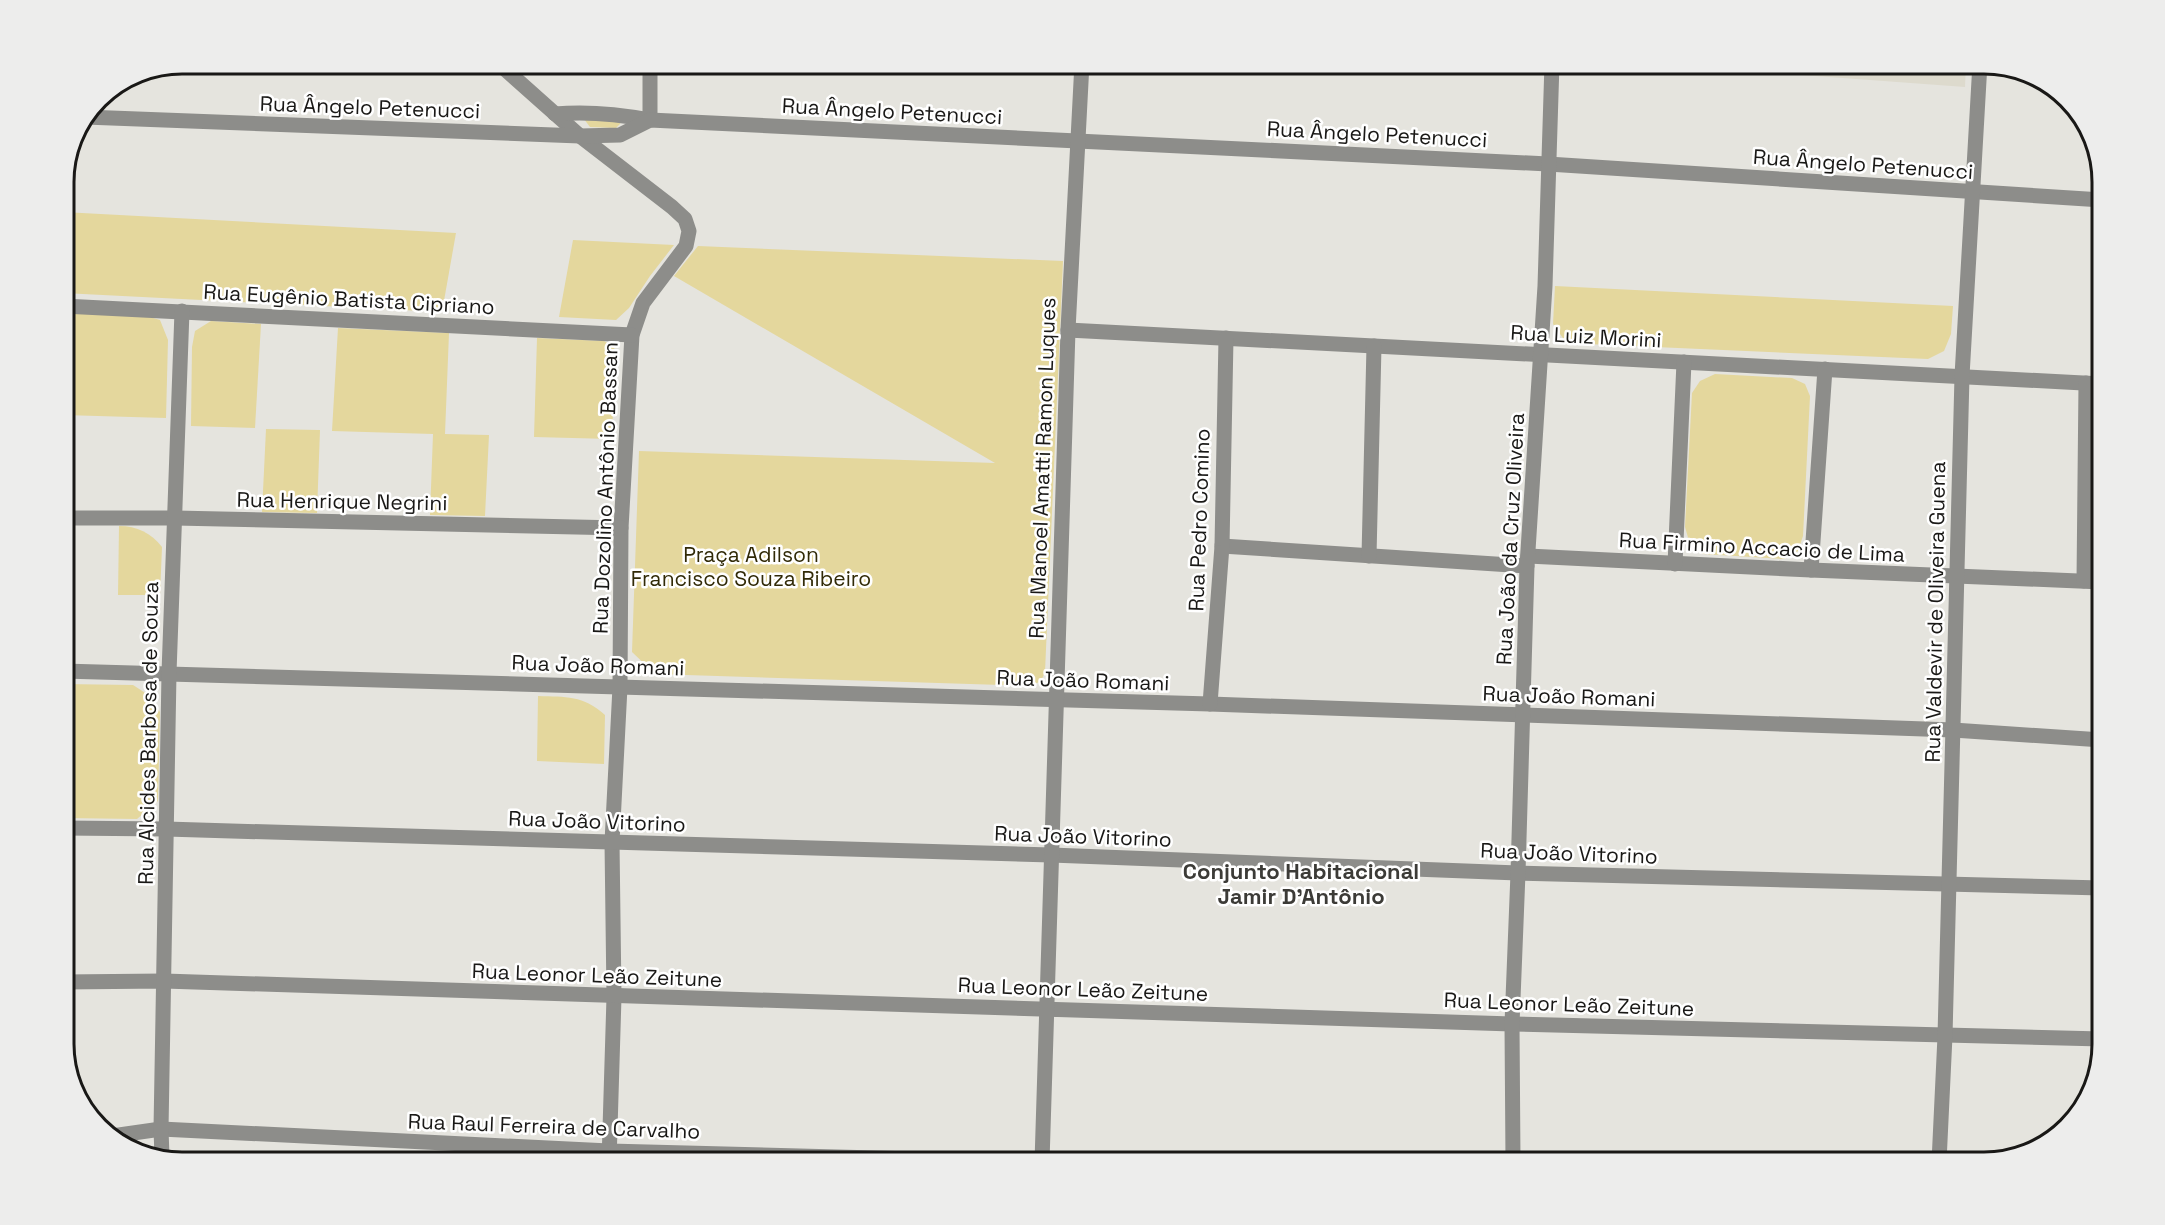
<svg xmlns="http://www.w3.org/2000/svg" width="2165" height="1225" viewBox="0 0 2165 1225" font-family="'Space Grotesk',sans-serif">
<style>
.built{fill:#dddacd}
.green{fill:#e4d79d}
.lines{fill:none;stroke-linecap:round;stroke-linejoin:round}
.minor{stroke:#8d8d8a;stroke-width:15}
.labels{text-anchor:middle;dominant-baseline:central;stroke-width:5;stroke-linejoin:round;paint-order:stroke}
.street-label{font-size:21px;fill:#191816;stroke:#fff}
.park-label{font-size:21px;fill:#312a07;stroke:#fff}
.neighbourhood-label{font-size:22px;font-weight:bold;fill:#3c3b37;stroke:#fff}
.rim{fill:none;stroke:#191816;stroke-width:3}
</style>
<rect width="100%" height="100%" fill="#e5e4de"/>
<polygon class="built" points="1707,63 1966,63 1965,87 1707,68"/>
<g class="green">
<polygon points="1563,63 1707,63 1707,68"/>
<polygon points="581,115 621,121 620,124 616,128 590,127"/>
<polygon points="63,212 456,233 442,312 63,293"/>
<polygon points="573,240 674,245 650,276 629,308 616,320 559,317"/>
<polygon points="698,246 1063,261 1045,672 1041,681 1031,686 655,674 632,652 639,451 995,463 674,276"/>
<polygon points="1555,286 1953,306 1951,334 1944,351 1928,359 1587,344 1565,341 1553,324"/>
<polygon points="63,313 139,314 160,320 168,340 166,418 63,415"/>
<polygon points="211,321 261,324 255,428 191,426 192,347 195,331"/>
<polygon points="338,328 449,333 445,434 489,435 485,516 430,515 433,434 332,431"/>
<polygon points="537,338 604,341 613,346 618,356 611,439 534,437"/>
<polygon points="1715,374 1792,378 1805,384 1810,396 1803,536 1798,551 1784,559 1703,554 1691,548 1685,527 1692,393 1700,381"/>
<polygon points="266,429 320,430 317,513 262,512"/>
<path d="M 119,526 C 137,526 151,533 162,547 L 160,595 L 118,595 Z"/>
<polygon points="63,684 133,685 150,696 160,712 158,801 137,819 63,818"/>
<path d="M 538,696 C 566,697 583,695 605,715 L 604,764 L 537,761 Z"/>
</g>
<g class="lines">
<g class="minor">
<polyline points="498,63 580,136 672,207 685,219 689,231 686,246 643,303 632,335 621,528 620,687 612,842 614,997 609,1162"/>
<path d="M 555,114 C 587,111 618,114 650,120 L 650,63"/>
<polyline points="85,117 580,136 620,135 650,120 1548,164 2102,200"/>
<polyline points="63,306 632,335"/>
<polyline points="1068,330 2102,384"/>
<polyline points="63,518 175,518 621,528"/>
<polyline points="1222,546 1527,566"/>
<polyline points="1369,556 1374,346"/>
<polyline points="1528,556 1811,570 2102,582"/>
<polyline points="1675,564 1684,362"/>
<polyline points="1811,570 1825,369"/>
<polyline points="2084,581 2086,383"/>
<polyline points="63,671 1210,704 1953,730 2102,740"/>
<polyline points="1210,704 1222,546 1226,338"/>
<polyline points="63,828 166,829 1051,855 1518,873 2102,888"/>
<polyline points="63,982 164,981 1512,1024 2102,1039"/>
<polyline points="112,1136 161,1129 609,1151 1032,1162"/>
<polyline points="162,1157 161,1129 169,673 182,311"/>
<polyline points="1042,1162 1068,330 1082,63"/>
<polyline points="1513,1162 1512,1024 1518,873 1527,566 1545,286 1552,63"/>
<polyline points="1939,1162 1945,1036 1962,376 1980,63"/>
</g>
</g>
<g class="labels">
<g class="street-label">
<text transform="translate(370 107) rotate(2)">Rua Ângelo Petenucci</text>
<text transform="translate(892 111) rotate(3)">Rua Ângelo Petenucci</text>
<text transform="translate(1377 134) rotate(3)">Rua Ângelo Petenucci</text>
<text transform="translate(1863 164) rotate(4)">Rua Ângelo Petenucci</text>
<text transform="translate(349 299) rotate(3)">Rua Eugênio Batista Cipriano</text>
<text transform="translate(1586 336) rotate(3)">Rua Luiz Morini</text>
<text transform="translate(1042 468) rotate(-88)">Rua Manoel Amatti Ramon Luques</text>
<text transform="translate(605 488) rotate(-88)">Rua Dozolino Antônio Bassan</text>
<text transform="translate(342 501) rotate(1)">Rua Henrique Negrini</text>
<text transform="translate(1199 520) rotate(-88)">Rua Pedro Comino</text>
<text transform="translate(1510 539) rotate(-87)">Rua João da Cruz Oliveira</text>
<text transform="translate(1762 547) rotate(3)">Rua Firmino Accacio de Lima</text>
<text transform="translate(1935 612) rotate(-89)">Rua Valdevir de Oliveira Guena</text>
<text transform="translate(598 665) rotate(2)">Rua João Romani</text>
<text transform="translate(1083 680) rotate(2)">Rua João Romani</text>
<text transform="translate(1569 696) rotate(2)">Rua João Romani</text>
<text transform="translate(148 733) rotate(-89)">Rua Alcides Barbosa de Souza</text>
<text transform="translate(597 821) rotate(2)">Rua João Vitorino</text>
<text transform="translate(1083 836) rotate(2)">Rua João Vitorino</text>
<text transform="translate(1569 853) rotate(2)">Rua João Vitorino</text>
<text transform="translate(597 975) rotate(2)">Rua Leonor Leão Zeitune</text>
<text transform="translate(1083 989) rotate(2)">Rua Leonor Leão Zeitune</text>
<text transform="translate(1569 1004) rotate(2)">Rua Leonor Leão Zeitune</text>
<text transform="translate(554 1126) rotate(2)">Rua Raul Ferreira de Carvalho</text>
</g>
<g class="park-label">
<text x="751" y="554">Praça Adilson<tspan x="751" dy="24">Francisco Souza Ribeiro</tspan></text>
</g>
<g class="neighbourhood-label">
<text x="1301" y="871">Conjunto Habitacional<tspan x="1301" dy="25">Jamir D'Antônio</tspan></text>
</g>
</g>
<path d="M0 0H2165V1225H0ZM182 74H1984A108 108 0 0 1 2092 182V1044A108 108 0 0 1 1984 1152H182A108 108 0 0 1 74 1044V182A108 108 0 0 1 182 74Z" fill="#ededec" fill-rule="evenodd"/>
<path class="rim" d="M182 74H1984A108 108 0 0 1 2092 182V1044A108 108 0 0 1 1984 1152H182A108 108 0 0 1 74 1044V182A108 108 0 0 1 182 74Z"/>
</svg>
